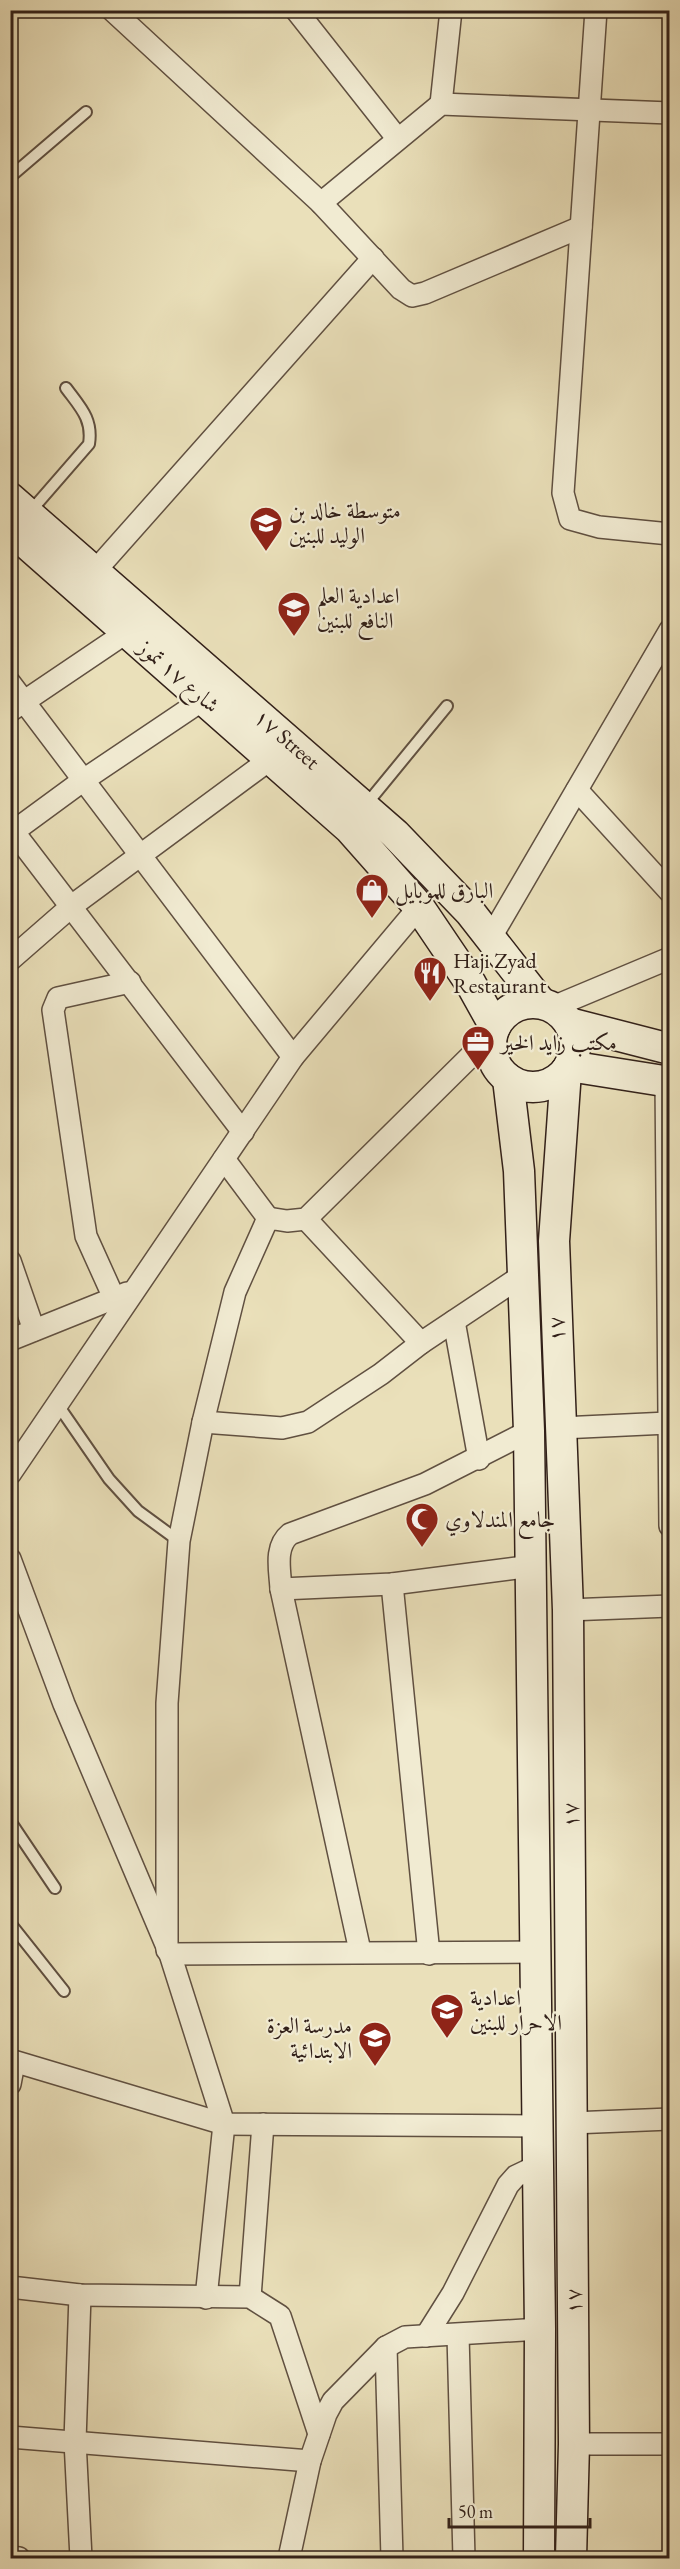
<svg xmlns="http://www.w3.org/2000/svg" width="680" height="2569" viewBox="0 0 680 2569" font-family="'EB Garamond',Amiri,serif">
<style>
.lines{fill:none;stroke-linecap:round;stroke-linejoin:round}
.service-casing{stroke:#605041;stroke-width:14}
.minor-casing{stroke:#605041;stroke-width:24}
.secondary-casing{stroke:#322019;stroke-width:33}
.service{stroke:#f1ebd2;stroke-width:10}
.minor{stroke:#f1ebd2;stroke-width:21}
.secondary{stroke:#f1ebd2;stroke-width:30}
.labels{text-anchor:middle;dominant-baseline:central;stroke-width:4.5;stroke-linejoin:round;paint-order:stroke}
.poi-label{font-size:22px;fill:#322019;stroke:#f1ebd2;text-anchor:start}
.street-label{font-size:22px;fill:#322019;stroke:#f1ebd2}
</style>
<rect width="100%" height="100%" fill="#eae0ba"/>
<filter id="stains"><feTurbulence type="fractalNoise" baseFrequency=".00333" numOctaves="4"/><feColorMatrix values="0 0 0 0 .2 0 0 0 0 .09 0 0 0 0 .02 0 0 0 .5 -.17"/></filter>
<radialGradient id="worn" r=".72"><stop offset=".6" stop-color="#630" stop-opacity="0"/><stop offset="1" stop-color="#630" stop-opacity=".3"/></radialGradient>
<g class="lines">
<defs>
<g id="service">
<polyline points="10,177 86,112"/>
<path d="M 29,513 L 89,444 C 93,419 80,407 66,388"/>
<polyline points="365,806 447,706"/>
<polyline points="58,1405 109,1479 138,1511 179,1541"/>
<polyline points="10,1821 55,1888"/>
<polyline points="10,1923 64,1991"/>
</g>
<g id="minor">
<polyline points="112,10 321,203 401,289 412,296 425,293 581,227"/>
<polyline points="296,10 397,138"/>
<polyline points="596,10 563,493 570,519 599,527 670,534"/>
<polyline points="441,104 451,10"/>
<polyline points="321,203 441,104 670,113"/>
<polyline points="95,571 373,258"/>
<polyline points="10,683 293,1057"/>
<polyline points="10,711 127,632"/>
<polyline points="577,790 670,892"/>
<polyline points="10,827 243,1132"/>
<polyline points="10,834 85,779 204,699"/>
<polyline points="491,937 670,630"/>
<polyline points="10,960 73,905 272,758"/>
<polyline points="553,1007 670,958"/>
<polyline points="666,1080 670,1526"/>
<polyline points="224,1159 268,1218"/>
<polyline points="306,1219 421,1343"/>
<polyline points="10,1261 34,1330"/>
<polyline points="114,1298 86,1236 53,1010 58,998 130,982"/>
<polyline points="454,1321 479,1459"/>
<polyline points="10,1340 127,1293"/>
<polyline points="203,1422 282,1428 308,1422 381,1374 421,1343 523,1275"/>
<polyline points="561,1428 668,1423"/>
<polyline points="10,1474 293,1057 419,907"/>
<polyline points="10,1559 64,1704 170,1954 224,2124 206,2298"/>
<polyline points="392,1584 429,1954"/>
<polyline points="281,1589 392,1584 532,1566"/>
<polyline points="568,1610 670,1606"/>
<polyline points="167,1950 167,1703 179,1541 203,1422 235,1292 268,1218 287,1221 306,1219 492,1035"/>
<path d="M 360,1951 L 281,1589 C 280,1570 274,1547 290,1534 L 425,1484 L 529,1431"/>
<polyline points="170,1954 537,1952"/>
<polyline points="10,2060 224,2124 536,2126"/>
<polyline points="10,2084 14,2063"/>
<polyline points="572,2123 670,2119"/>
<polyline points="10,2287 80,2295 250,2297 280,2316 319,2434"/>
<polyline points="80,2295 75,2441 81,2558"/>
<polyline points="250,2297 263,2124"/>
<polyline points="458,2335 464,2558"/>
<polyline points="426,2336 453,2293 508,2185 516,2176 537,2166"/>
<polyline points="386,2347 392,2558"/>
<polyline points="10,2437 310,2461"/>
<polyline points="574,2444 670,2444"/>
<polyline points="10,2557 19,2558"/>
<polyline points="289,2558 310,2461 326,2414 333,2401 386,2347 405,2337 540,2329"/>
</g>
<g id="secondary">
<polyline points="10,498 395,834 470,912 541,1003"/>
<polyline points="10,529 350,829 419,907 471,984 495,1027"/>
<circle cx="533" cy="1045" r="42"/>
<polyline points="569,1023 670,1049"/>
<polyline points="569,1066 670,1082"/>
<polyline points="566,1071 554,1241 568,1610 574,2444 571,2558"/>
<polyline points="508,1079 519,1171 529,1431 540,2329 539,2558"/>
</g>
</defs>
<use href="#service" class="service-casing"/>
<use href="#minor" class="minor-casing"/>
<use href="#secondary" class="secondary-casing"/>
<use href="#service" class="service"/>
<use href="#minor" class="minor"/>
<use href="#secondary" class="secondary"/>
</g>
<defs>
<symbol id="school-pin" viewBox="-11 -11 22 30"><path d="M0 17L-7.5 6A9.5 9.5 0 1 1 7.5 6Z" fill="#8f2418" stroke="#f1ebd2"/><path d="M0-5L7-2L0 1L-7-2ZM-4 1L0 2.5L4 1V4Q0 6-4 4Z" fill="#fff"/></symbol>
<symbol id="shop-pin" viewBox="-11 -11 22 30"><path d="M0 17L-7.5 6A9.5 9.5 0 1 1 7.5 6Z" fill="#8f2418" stroke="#f1ebd2"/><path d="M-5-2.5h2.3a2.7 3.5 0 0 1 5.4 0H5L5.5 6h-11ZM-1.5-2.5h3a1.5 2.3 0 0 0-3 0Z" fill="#fff"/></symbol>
<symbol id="restaurant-pin" viewBox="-11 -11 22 30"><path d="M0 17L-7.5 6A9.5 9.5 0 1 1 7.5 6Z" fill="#8f2418" stroke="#f1ebd2"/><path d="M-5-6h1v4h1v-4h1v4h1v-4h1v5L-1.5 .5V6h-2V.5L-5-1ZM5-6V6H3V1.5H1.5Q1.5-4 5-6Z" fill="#fff"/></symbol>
<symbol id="office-pin" viewBox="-11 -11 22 30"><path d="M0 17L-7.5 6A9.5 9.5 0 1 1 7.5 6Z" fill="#8f2418" stroke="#f1ebd2"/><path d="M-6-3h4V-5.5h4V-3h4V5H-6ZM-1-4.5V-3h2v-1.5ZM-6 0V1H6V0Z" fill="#fff"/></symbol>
<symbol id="mosque-pin" viewBox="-11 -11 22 30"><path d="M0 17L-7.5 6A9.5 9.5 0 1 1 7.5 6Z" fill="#8f2418" stroke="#f1ebd2"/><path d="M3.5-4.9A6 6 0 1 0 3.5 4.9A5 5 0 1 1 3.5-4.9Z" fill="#fff"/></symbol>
</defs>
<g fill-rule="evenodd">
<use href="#school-pin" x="247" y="504" width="38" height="52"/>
<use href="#school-pin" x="275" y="589" width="38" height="52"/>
<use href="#shop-pin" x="353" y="871" width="38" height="52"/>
<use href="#restaurant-pin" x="411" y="954" width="38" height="52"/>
<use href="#office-pin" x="459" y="1023" width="38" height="52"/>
<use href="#mosque-pin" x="403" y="1500" width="38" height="52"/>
<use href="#school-pin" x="428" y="1991" width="38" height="52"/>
<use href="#school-pin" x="356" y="2019" width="38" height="52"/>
</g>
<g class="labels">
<g class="poi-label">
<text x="289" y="510">متوسطة خالد بن<tspan x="289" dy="25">الوليد للبنين</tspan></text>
<text x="317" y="595">اعدادية العلم<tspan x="317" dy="25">النافع للبنين</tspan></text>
<text x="395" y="890">البارق للموبايل</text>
<text x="453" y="960">Haji Zyad<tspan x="453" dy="25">Restaurant</tspan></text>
<text x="501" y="1042">مكتب زايد الخير</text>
<text x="445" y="1519">جامع المندلاوي</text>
<text x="470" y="1997">اعدادية<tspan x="470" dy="25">الاحرار للبنين</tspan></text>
<text x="352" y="2025" text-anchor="end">مدرسة العزة<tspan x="352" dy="25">الابتدائية</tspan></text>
</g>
<g class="street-label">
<text transform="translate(179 676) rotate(41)">شارع ١٧ تموز</text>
<text transform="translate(287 739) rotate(41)">١٧ Street</text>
<text transform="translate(556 1329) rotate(-92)">١٧</text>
<text transform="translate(570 1815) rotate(-90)">١٧</text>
<text transform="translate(573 2301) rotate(-90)">١٧</text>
</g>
</g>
<rect width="680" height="2569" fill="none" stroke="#eae0ba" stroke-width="36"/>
<rect x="12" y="12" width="656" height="2545" fill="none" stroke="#322019" stroke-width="3"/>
<rect x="18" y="18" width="644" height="2533" fill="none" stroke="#322019" stroke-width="1.5"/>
<path d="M449 2518v9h141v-9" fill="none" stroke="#322019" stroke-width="3"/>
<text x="458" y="2518" font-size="18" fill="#322019" stroke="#f1ebd2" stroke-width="4.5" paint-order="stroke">50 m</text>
<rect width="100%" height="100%" filter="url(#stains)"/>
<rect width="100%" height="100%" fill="url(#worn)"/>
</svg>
